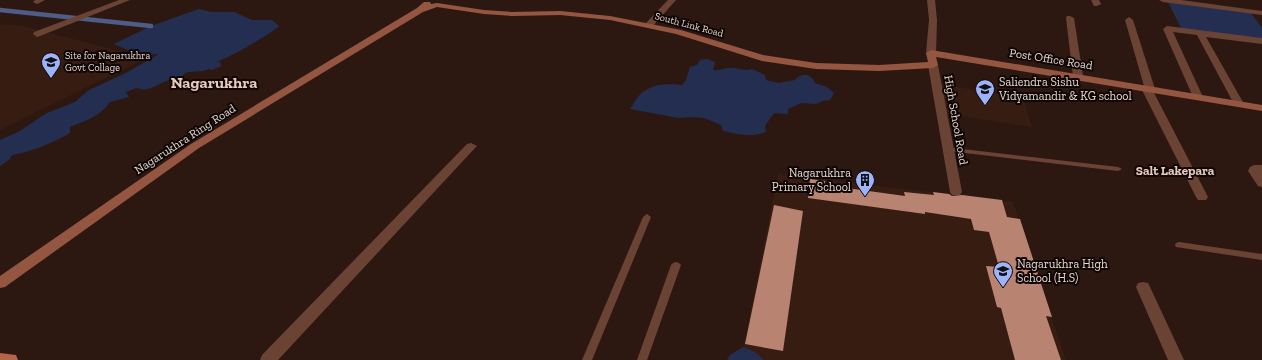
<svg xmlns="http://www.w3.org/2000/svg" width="1262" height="360" viewBox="0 0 1262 360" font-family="'Zilla Slab',serif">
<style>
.built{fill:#371c12}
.green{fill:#242e51}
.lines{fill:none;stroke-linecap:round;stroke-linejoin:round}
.stream{stroke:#4f5c87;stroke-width:4.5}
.building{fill:#b88370}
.lane{fill:#6a4335;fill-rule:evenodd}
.street{fill:#6a4335;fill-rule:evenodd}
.secondary{fill:#945640;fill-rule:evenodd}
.primary{fill:#b46447;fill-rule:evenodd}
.labels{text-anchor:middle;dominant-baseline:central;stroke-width:4;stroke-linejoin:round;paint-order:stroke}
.far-street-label{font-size:10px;fill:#e6d8d2;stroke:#0f0604}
.far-poi-label{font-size:10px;fill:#e6d8d2;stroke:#0f0604;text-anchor:start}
.street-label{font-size:12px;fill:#e6d8d2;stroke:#0f0604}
.poi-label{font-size:12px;fill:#e6d8d2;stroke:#0f0604;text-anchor:start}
.neighbourhood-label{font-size:13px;font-weight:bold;fill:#e8cac0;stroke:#0f0604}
.district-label{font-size:16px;font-weight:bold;fill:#e8cac0;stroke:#0f0604}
</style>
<rect width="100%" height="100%" fill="#2d1811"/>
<g class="built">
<polygon points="0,24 23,26 146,58 0,130"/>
<polygon points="939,84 1023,98 1032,127 947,114"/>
<polygon points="778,174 1013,202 1066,360 741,360"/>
</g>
<g class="green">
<polygon points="1168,2 1251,13 1262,28 1262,40 1182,30"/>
<path d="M 199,9 L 211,12 L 234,12 L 252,20 L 272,20 L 279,26 C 274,32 224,61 216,62 L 220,62 L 221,66 L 212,70 L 209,69 L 203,71 L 188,72 L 184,74 L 182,77 C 176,79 170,79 164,82 C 155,85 148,93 137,88 L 126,92 L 129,97 L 110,102 C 101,116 85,121 70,127 L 70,133 C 52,143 32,152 12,155 L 10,159 L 0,166 L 0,140 L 18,132 L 47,113 L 75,102 L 89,90 L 124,74 L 159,54 L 140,55 L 114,44 L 151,26 Z"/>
<path d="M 707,59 L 715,62 L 713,70 C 720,71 723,68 729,68 C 738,67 742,72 752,69 L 765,75 L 766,80 L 778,83 L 795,80 C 801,73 811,73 815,83 L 827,87 L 834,93 L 830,100 L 823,101 L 816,104 L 801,103 L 788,109 L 788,114 L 774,113 L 765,126 L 766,132 C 751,138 738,134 723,131 L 721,125 L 704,118 L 694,117 L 679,118 L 630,109 C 633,106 633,104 635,101 C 645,84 665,83 682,85 L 686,80 L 690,67 L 697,65 L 700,60 Z"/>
<polygon points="743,347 755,352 764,360 727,360 730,355"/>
</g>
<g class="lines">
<polyline class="stream" points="0,10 151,26"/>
</g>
<g class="building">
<polygon points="810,179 825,181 825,185 905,196 904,192 934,195 933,192 949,194 952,196 962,195 1002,200 1007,217 1020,219 1052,317 1046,316 1061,360 1015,360 1001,308 997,307 986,266 999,267 989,232 974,230 971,219 925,212 925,214 808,198"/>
<polygon points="774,205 803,211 783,351 745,344"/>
</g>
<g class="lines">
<g class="lane">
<polygon points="945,147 1118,167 1122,169 1118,171 948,151 944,149"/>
<polygon points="647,214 651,217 592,360 582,360 643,217"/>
<polygon points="1179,242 1262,254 1262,260 1176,247 1175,245 1176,243"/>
<polygon points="676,262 679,263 681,265 647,360 637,360 671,265 673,263"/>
</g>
<g class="street">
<polygon points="35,0 45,0 37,4 33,2"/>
<polygon points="119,0 130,0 40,36 37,37 33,34 34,32"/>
<polygon points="668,0 676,0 652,27 646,27 645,25 646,23"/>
<polygon points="927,0 935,0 937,20 936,53 931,56 926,53 929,20"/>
<polygon points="1091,0 1099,0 1101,4 1097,6 1094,6"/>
<polygon points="1159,0 1181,0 1262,11 1262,15 1163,2"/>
<polygon points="1067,16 1070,16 1074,18 1083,76 1078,79 1073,76 1066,18"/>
<polygon points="1129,17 1133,20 1155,89 1153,91 1208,197 1206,200 1198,200 1196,197 1141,88 1144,86 1125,20"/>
<polygon points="1167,26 1262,38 1262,44 1206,37 1244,104 1243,106 1235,106 1234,104 1197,35 1173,32 1203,97 1198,100 1194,99 1163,29"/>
<polygon points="933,62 938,65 962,192 960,195 952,195 950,192 928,65"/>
<polygon points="471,143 477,146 475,148 278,360 260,360 262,355 467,144"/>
<polygon points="1254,165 1262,165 1262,187 1258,186 1248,171 1250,167"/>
<polygon points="1143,282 1148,283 1150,287 1184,360 1168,360 1136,287 1138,283"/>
</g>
<polygon class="secondary" points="424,2 430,2 431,4 437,3 484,10 512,12 560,11 610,16 681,30 763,55 816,63 879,65 928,62 926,53 931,50 1262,105 1262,111 936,57 938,65 933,68 879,71 816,69 762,61 676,34 610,20 560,15 512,16 484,14 437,7 423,12 199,148 5,287 0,288 0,276 191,144 417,8"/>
<polygon class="primary" points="0,353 16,355 18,360 0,360"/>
</g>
<defs>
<symbol id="university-pin" viewBox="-11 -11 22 30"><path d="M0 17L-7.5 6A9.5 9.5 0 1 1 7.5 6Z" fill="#9db4fd" stroke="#0f0604"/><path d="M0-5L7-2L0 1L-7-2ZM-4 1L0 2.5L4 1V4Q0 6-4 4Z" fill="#111"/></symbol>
<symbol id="school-pin" viewBox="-11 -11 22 30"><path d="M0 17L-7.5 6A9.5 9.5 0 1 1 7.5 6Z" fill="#9db4fd" stroke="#0f0604"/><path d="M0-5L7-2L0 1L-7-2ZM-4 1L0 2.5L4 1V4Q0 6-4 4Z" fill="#111"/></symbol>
<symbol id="building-pin" viewBox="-11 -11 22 30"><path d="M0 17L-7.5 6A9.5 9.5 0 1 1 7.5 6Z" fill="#9db4fd" stroke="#0f0604"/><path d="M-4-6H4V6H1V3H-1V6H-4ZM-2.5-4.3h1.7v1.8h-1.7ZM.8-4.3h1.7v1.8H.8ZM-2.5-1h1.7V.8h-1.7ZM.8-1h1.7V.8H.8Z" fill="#111"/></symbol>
</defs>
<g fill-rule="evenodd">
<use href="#university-pin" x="40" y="51" width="22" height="30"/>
<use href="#school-pin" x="974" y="78" width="22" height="30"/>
<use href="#building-pin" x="854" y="169" width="22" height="30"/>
<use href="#school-pin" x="992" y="260" width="22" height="30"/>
</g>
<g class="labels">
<g class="far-street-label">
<text transform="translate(689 25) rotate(15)">South Link Road</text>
</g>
<g class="far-poi-label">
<text x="65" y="56">Site for Nagarukhra<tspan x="65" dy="12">Govt Collage</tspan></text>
</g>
<g class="street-label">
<text transform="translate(1051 59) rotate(9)">Post Office Road</text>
<text transform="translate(956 120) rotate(80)">High School Road</text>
<text transform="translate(185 139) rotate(-33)">Nagarukhra Ring Road</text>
</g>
<g class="poi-label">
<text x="999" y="82">Saliendra Sishu<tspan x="999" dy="14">Vidyamandir &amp; KG school</tspan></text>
<text x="851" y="173" text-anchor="end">Nagarukhra<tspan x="851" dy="14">Primary School</tspan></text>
<text x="1017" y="264">Nagarukhra High<tspan x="1017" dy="14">School (H.S)</tspan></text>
</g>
<g class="neighbourhood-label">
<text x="1175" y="170">Salt Lakepara</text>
</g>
<g class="district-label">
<text x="214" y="82">Nagarukhra</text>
</g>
</g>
</svg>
